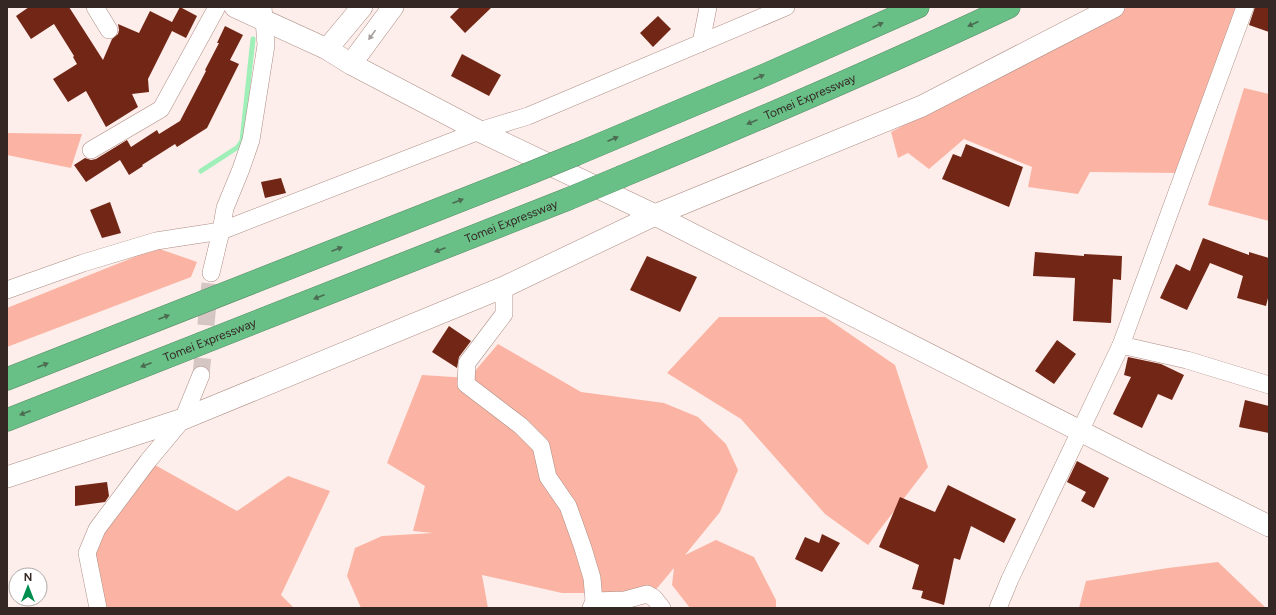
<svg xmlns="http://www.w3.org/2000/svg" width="1276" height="615" viewBox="0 0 1276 615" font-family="Figtree,sans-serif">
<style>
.green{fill:#fbb4a3}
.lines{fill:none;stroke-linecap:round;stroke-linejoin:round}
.stream{stroke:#9eefb8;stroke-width:5}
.building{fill:#722616}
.minor-tunnel{stroke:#d5c6c3;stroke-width:17;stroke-dasharray:17 8;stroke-linecap:butt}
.minor-casing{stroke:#ad8d85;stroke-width:18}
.tertiary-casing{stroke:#ad8d85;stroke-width:22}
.motorway-casing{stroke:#568a64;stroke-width:23}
.minor{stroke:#fff;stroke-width:17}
.tertiary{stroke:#fff;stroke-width:21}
.motorway{stroke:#68c087;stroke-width:22}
.motorway-bridge-casing{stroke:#568a64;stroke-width:23;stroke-linecap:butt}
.motorway-bridge{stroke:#68c087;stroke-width:22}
.oneway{fill:#4c6c51}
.oneway2{fill:#a49e9c}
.labels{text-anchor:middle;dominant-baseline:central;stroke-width:4;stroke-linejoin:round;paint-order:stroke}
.street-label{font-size:12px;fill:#352724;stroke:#fff}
</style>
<rect width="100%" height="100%" fill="#fdeeeb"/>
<g class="green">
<polygon points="1128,7 1240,7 1180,173 1090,172 1078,194 1028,187 1032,167 964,139 929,169 908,153 898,158 891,132"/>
<polygon points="1244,88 1269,94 1269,221 1208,205"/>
<polygon points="7,133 82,134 71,168 7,155"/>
<polygon points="157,248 197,262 191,277 7,347 7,308"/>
<polygon points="719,317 825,317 895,365 928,467 868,545 825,514 741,419 667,373"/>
<polygon points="498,344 581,392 664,403 698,417 726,444 738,470 720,512 685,555 716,540 754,557 776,600 776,608 690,608 672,585 674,568 653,593 562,593 482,575 488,608 361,608 347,576 355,548 382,536 433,533 413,531 425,486 387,463 422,375 469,378"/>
<polygon points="148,461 237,511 288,476 330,491 281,595 294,608 102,608 91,544"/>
<polygon points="1218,562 1266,608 1079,608 1086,581 1168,568"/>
</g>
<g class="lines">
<polyline class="stream" points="201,171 238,147 242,141 253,39"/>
</g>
<g class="building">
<polygon points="29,7 69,7 103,60 112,39 118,34 119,30 118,24 139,33 150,11 172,22 180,7 197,16 186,38 172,31 148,79 149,92 132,94 138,107 106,127 86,91 68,102 53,79 77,64 73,57 74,56 54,24 31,39 16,16"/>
<polygon points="460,7 492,7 465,33 450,17"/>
<polygon points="1255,7 1269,7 1269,32 1249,25"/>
<polygon points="658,16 671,29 653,47 640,33"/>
<polygon points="225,26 243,35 230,60 239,64 207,128 177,147 175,144 142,165 143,166 129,175 120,160 86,182 74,165 85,158 91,160 96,159 127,140 131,147 157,130 159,134 180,121 206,71 205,70 219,43 217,43"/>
<polygon points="462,54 501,75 489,96 451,76"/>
<polygon points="966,144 1023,167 1009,207 942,179 953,154 961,157"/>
<polygon points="281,178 286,193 265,198 261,182"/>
<polygon points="110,202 121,233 102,238 90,210"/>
<polygon points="1203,238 1249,255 1249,252 1269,258 1269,294 1266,306 1237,298 1243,276 1210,263 1187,310 1160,298 1176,264 1190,271"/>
<polygon points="1035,252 1084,256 1084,254 1122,256 1121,280 1113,279 1111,323 1073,321 1075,278 1033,276"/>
<polygon points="647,256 697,277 680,312 630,290"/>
<polygon points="449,326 471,341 459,357 457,368 432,352"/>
<polygon points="1057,340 1076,354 1054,384 1035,371"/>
<polygon points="1128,357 1161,364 1184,375 1172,400 1158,394 1142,428 1113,414 1131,377 1124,375"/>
<polygon points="1245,400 1269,406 1269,433 1239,427"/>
<polygon points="1077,461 1109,478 1094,508 1081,501 1086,492 1067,482"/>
<polygon points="107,482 109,496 105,502 75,506 75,486"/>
<polygon points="948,485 1016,519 1004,543 971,526 960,560 954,558 944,605 921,598 923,591 912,589 919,565 879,547 900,497 935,512"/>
<polygon points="822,534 840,543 822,572 795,559 805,537 819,543"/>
</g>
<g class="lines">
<polyline class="minor-tunnel" points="201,375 211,273"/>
<defs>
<g id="minor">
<polyline points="95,7 109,30"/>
<polyline points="701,43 708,7"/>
<polyline points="91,150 161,109 217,7"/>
<polyline points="211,273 221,231 225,208 241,169 251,140 266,45 263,7"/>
<polyline points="504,287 504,314 467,363 466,384 521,426 541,446 548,477 568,506 583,548 592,578 594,601 591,608"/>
<polyline points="7,290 83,263 156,241 221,231 479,131 528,116 786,7"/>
<polyline points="1121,345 1187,360 1269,385"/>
<polyline points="594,601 625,600 647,594 654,598 662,608"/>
<polyline points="98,608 87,553 97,529 148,461 183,419 201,375"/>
<polyline points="998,608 1010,579 1121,345 1245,7"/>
</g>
<g id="tertiary">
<polyline points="235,7 327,49 351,64 479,131 655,215 1145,464 1269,526"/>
<polyline points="327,49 362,7"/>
<polyline points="351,64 393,7"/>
<polyline points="7,477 183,419 504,287 655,215 922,106 1114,7"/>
</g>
<g id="motorway">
<polyline points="577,154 767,74 918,7"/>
<path id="s1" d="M 623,176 C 753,122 882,67 1009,7"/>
<polyline points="7,379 523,176"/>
<path id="s2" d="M 7,420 L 568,199"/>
</g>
</defs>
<use href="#minor" class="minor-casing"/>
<use href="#tertiary" class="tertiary-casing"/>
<use href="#motorway" class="motorway-casing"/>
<use href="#minor" class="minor"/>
<use href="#tertiary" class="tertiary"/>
<use href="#motorway" class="motorway"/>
<defs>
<g id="motorway-bridge">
<polyline points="523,176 577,154"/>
<polyline points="568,199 623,176"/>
</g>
</defs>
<use href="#motorway-bridge" class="motorway-bridge-casing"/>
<use href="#motorway-bridge" class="motorway-bridge"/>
</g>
<defs><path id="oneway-solid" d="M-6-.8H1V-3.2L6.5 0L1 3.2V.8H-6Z"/></defs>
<g class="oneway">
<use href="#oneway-solid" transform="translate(973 24) rotate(155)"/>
<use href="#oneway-solid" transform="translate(878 25) rotate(-24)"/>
<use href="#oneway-solid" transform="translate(759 77) rotate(-23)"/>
<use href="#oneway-solid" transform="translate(752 122) rotate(157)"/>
<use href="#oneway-solid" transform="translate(613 139) rotate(-23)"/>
<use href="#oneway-solid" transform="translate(458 201) rotate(-21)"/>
<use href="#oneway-solid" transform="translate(337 249) rotate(-21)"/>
<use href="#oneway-solid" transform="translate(440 250) rotate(159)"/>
<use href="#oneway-solid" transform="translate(319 297) rotate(159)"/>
<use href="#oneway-solid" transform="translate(164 317) rotate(-21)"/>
<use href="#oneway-solid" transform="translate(43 365) rotate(-21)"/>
<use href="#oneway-solid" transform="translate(146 365) rotate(159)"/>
<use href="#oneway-solid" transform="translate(25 413) rotate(159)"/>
</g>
<use class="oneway2" href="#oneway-solid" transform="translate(372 35) rotate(126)"/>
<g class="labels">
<g class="street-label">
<text stroke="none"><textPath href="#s1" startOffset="203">Tomei Expressway</textPath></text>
<text stroke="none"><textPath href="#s2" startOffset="542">Tomei Expressway</textPath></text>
<text stroke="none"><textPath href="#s2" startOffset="218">Tomei Expressway</textPath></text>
</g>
</g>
<rect width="1276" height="615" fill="none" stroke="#352724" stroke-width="16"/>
<g transform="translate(28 587)"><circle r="19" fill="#ffffff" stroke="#aea9a7"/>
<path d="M0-3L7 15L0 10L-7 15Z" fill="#008f4e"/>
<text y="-6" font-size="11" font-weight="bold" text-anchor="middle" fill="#352724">N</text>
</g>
</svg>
